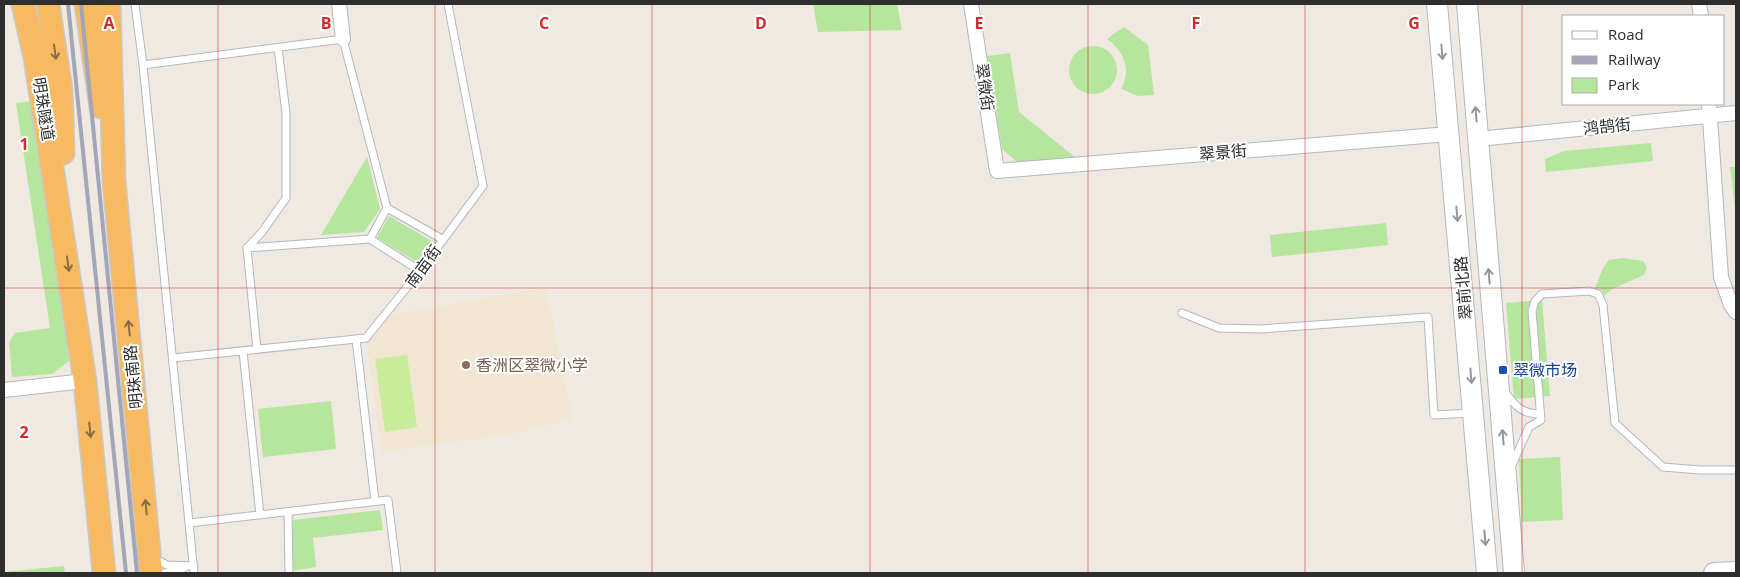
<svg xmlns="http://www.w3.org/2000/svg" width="1740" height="577" viewBox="0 0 1740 577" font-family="'Open Sans','Noto Sans SC',sans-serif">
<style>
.education{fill:#f0e6d1}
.green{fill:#b6e59e}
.pitch{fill:#c9ec9a}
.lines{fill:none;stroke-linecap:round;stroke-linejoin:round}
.service-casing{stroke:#b4b7c1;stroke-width:9}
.minor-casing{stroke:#b4b7c1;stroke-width:16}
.secondary-casing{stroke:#b4b7c1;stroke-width:22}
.trunk-casing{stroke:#c9c9c9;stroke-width:25}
.service{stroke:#fff;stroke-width:7}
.minor{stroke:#fff;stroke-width:14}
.secondary{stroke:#fff;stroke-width:20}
.trunk{stroke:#f8ba60;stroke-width:22}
.rail{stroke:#a3a6b8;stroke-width:4}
.oneway{stroke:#896d44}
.oneway2{stroke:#969696}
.grid{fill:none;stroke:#d62828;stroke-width:1;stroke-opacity:0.55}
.education-dot{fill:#8d6e63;stroke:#fff;stroke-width:2}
.transit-dot{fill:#1a4fb4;stroke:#fff;stroke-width:2}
.labels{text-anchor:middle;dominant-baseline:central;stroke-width:4;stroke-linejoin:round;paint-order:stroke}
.street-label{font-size:16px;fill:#2e2e2e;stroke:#fff}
.education-label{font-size:16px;fill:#785e54;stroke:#fff;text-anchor:start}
.transit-label{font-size:16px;fill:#164399;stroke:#fff;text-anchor:start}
.grid-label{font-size:16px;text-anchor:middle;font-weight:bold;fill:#d62828;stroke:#fff;stroke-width:4;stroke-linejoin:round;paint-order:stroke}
</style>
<rect width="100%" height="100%" fill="#efe9e1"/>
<polygon class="education" points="539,289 548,294 572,419 517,433 381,452 366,338 385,316"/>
<g class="green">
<polygon points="813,4 897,4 902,30 818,32"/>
<path d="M 1124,27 L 1148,45 L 1154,95 L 1138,96 L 1121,89 C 1132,70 1124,51 1107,39 Z"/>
<circle cx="1093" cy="70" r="24"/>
<polygon points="1010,53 1019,112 1076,158 1017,162 1002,149 987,56"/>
<polygon points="31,101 54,223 69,361 52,374 12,377 9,342 15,333 50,328 16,103"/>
<polygon points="1651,143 1653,161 1546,172 1545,159 1564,151"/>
<polygon points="367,157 380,209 364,232 321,235"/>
<polygon points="1730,167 1736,167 1736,208 1735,208"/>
<polygon points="389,216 435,243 420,264 377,238"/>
<polygon points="1386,223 1388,245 1272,257 1270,235"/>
<polygon points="1623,258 1643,261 1647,267 1644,275 1612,289 1604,296 1602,290 1595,288 1603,268 1609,260"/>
<polygon points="1542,300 1550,396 1514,399 1506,303"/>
<polygon points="331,401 336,449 263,457 258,409"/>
<polygon points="1560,457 1563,520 1522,522 1519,459"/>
<polygon points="380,510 383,530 313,538 316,567 292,571 290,563 293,520"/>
<polygon points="64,566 65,573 4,573 4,572"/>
</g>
<polygon class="pitch" points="407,355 417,427 385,432 375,359"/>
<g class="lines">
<defs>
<g id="service">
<polyline points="135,4 143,65"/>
<polyline points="387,208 442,239"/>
<polyline points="370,239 420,271"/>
<polyline points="247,248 257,349"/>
<polyline points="1182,313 1219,328 1261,329 1428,317 1434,415 1471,413"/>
<polyline points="356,339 375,501"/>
<polyline points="243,351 260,515"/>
<polyline points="173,358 366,338 420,271 483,186 448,4"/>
<path d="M 1505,392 C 1515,406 1522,414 1540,414"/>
<polyline points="1512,465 1529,427 1541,420 1532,311 1535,301 1542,294 1589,291 1598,294 1603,305 1615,423 1663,467 1700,470 1736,470"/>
<polyline points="288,512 289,573"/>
<polyline points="190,523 388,500 397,573"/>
<polyline points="156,559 167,565 194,566"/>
<polyline points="165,573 184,568"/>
<polyline points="194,573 143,65 343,39 387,208 370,239 247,248 262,232 286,198 286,113 278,48"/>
</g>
<g id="minor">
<polyline points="339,4 343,39"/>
<polyline points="971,4 997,171 1449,134"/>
<polyline points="1699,4 1701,16"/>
<polyline points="1709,104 1721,277 1731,305 1736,312"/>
<polyline points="1478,139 1736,113"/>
<polyline points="4,390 85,381"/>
</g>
<g id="secondary">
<polyline points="1437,4 1487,573"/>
<polyline points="1467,4 1514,573"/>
<polyline points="1714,573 1736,572"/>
</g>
<g id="trunk">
<polyline points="23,4 35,57 85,381 104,573"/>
<polyline points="48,4 61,90 63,153"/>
<polyline points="86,4 101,107"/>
<polyline points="109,4 114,181 151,573"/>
</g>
</defs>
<use href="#service" class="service-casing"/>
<use href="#minor" class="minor-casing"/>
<use href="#secondary" class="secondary-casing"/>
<use href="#trunk" class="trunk-casing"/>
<use href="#service" class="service"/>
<use href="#minor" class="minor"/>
<use href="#secondary" class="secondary"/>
<use href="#trunk" class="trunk"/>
<g class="rail">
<polyline points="68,4 126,573"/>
<polyline points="81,4 137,573"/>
</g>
</g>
<defs><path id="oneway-shaft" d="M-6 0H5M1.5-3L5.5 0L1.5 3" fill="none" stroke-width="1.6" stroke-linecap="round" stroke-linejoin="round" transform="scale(1.25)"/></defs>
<g class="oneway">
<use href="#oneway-shaft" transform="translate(55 52) rotate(82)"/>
<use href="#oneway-shaft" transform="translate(68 264) rotate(82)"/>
<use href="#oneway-shaft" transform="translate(129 328) rotate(-96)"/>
<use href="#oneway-shaft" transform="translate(90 430) rotate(84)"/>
<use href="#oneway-shaft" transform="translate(146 507) rotate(-95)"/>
</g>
<g class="oneway2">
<use href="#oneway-shaft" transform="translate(1442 52) rotate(85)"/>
<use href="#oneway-shaft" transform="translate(1476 114) rotate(-95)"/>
<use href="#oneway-shaft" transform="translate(1457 214) rotate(85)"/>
<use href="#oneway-shaft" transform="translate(1489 276) rotate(-95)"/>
<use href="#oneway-shaft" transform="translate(1471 376) rotate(85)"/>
<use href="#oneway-shaft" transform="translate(1503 437) rotate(-95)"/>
<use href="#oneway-shaft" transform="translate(1485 538) rotate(85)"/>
</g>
<path class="grid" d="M 218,4 L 218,573M 435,4 L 435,573M 652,4 L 652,573M 870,4 L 870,573M 1088,4 L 1088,573M 1305,4 L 1305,573M 1522,4 L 1522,573M 4,288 L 1736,288"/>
<circle class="education-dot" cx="466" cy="365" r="5"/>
<rect class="transit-dot" x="1498" y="365" width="10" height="10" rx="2.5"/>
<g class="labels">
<g class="street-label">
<text transform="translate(985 87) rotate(82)">翠微街</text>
<text transform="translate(44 109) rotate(81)">明珠隧道</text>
<text transform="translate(1607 126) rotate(-6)">鸿鹄街</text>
<text transform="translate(1223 152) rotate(-5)">翠景街</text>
<text transform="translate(423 266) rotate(-54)">南亩街</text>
<text transform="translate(1463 288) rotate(-95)">翠前北路</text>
<text transform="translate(133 377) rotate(-96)">明珠南路</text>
</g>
<g class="education-label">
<text x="476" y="365">香洲区翠微小学</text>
</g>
<g class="transit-label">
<text x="1513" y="370">翠微市场</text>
</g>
</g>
<g class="grid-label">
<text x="109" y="29">A</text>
<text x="326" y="29">B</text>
<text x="544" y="29">C</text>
<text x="761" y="29">D</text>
<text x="979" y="29">E</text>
<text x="1196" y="29">F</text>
<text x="1414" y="29">G</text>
<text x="24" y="150">1</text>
<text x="24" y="438">2</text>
</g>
<rect width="1740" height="577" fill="none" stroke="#2e2e2e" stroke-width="10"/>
<rect x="1562" y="15" width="162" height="90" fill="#ffffff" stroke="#ababab"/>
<rect x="1572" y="31" width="25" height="8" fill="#ffffff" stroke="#ababab"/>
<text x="1608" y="40" font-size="15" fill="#2e2e2e">Road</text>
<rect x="1572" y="56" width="25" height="8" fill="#a3a6b8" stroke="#ababab"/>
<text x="1608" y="65" font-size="15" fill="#2e2e2e">Railway</text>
<rect x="1572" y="78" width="25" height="15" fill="#b6e59e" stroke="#ababab"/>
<text x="1608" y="90" font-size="15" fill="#2e2e2e">Park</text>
</svg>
